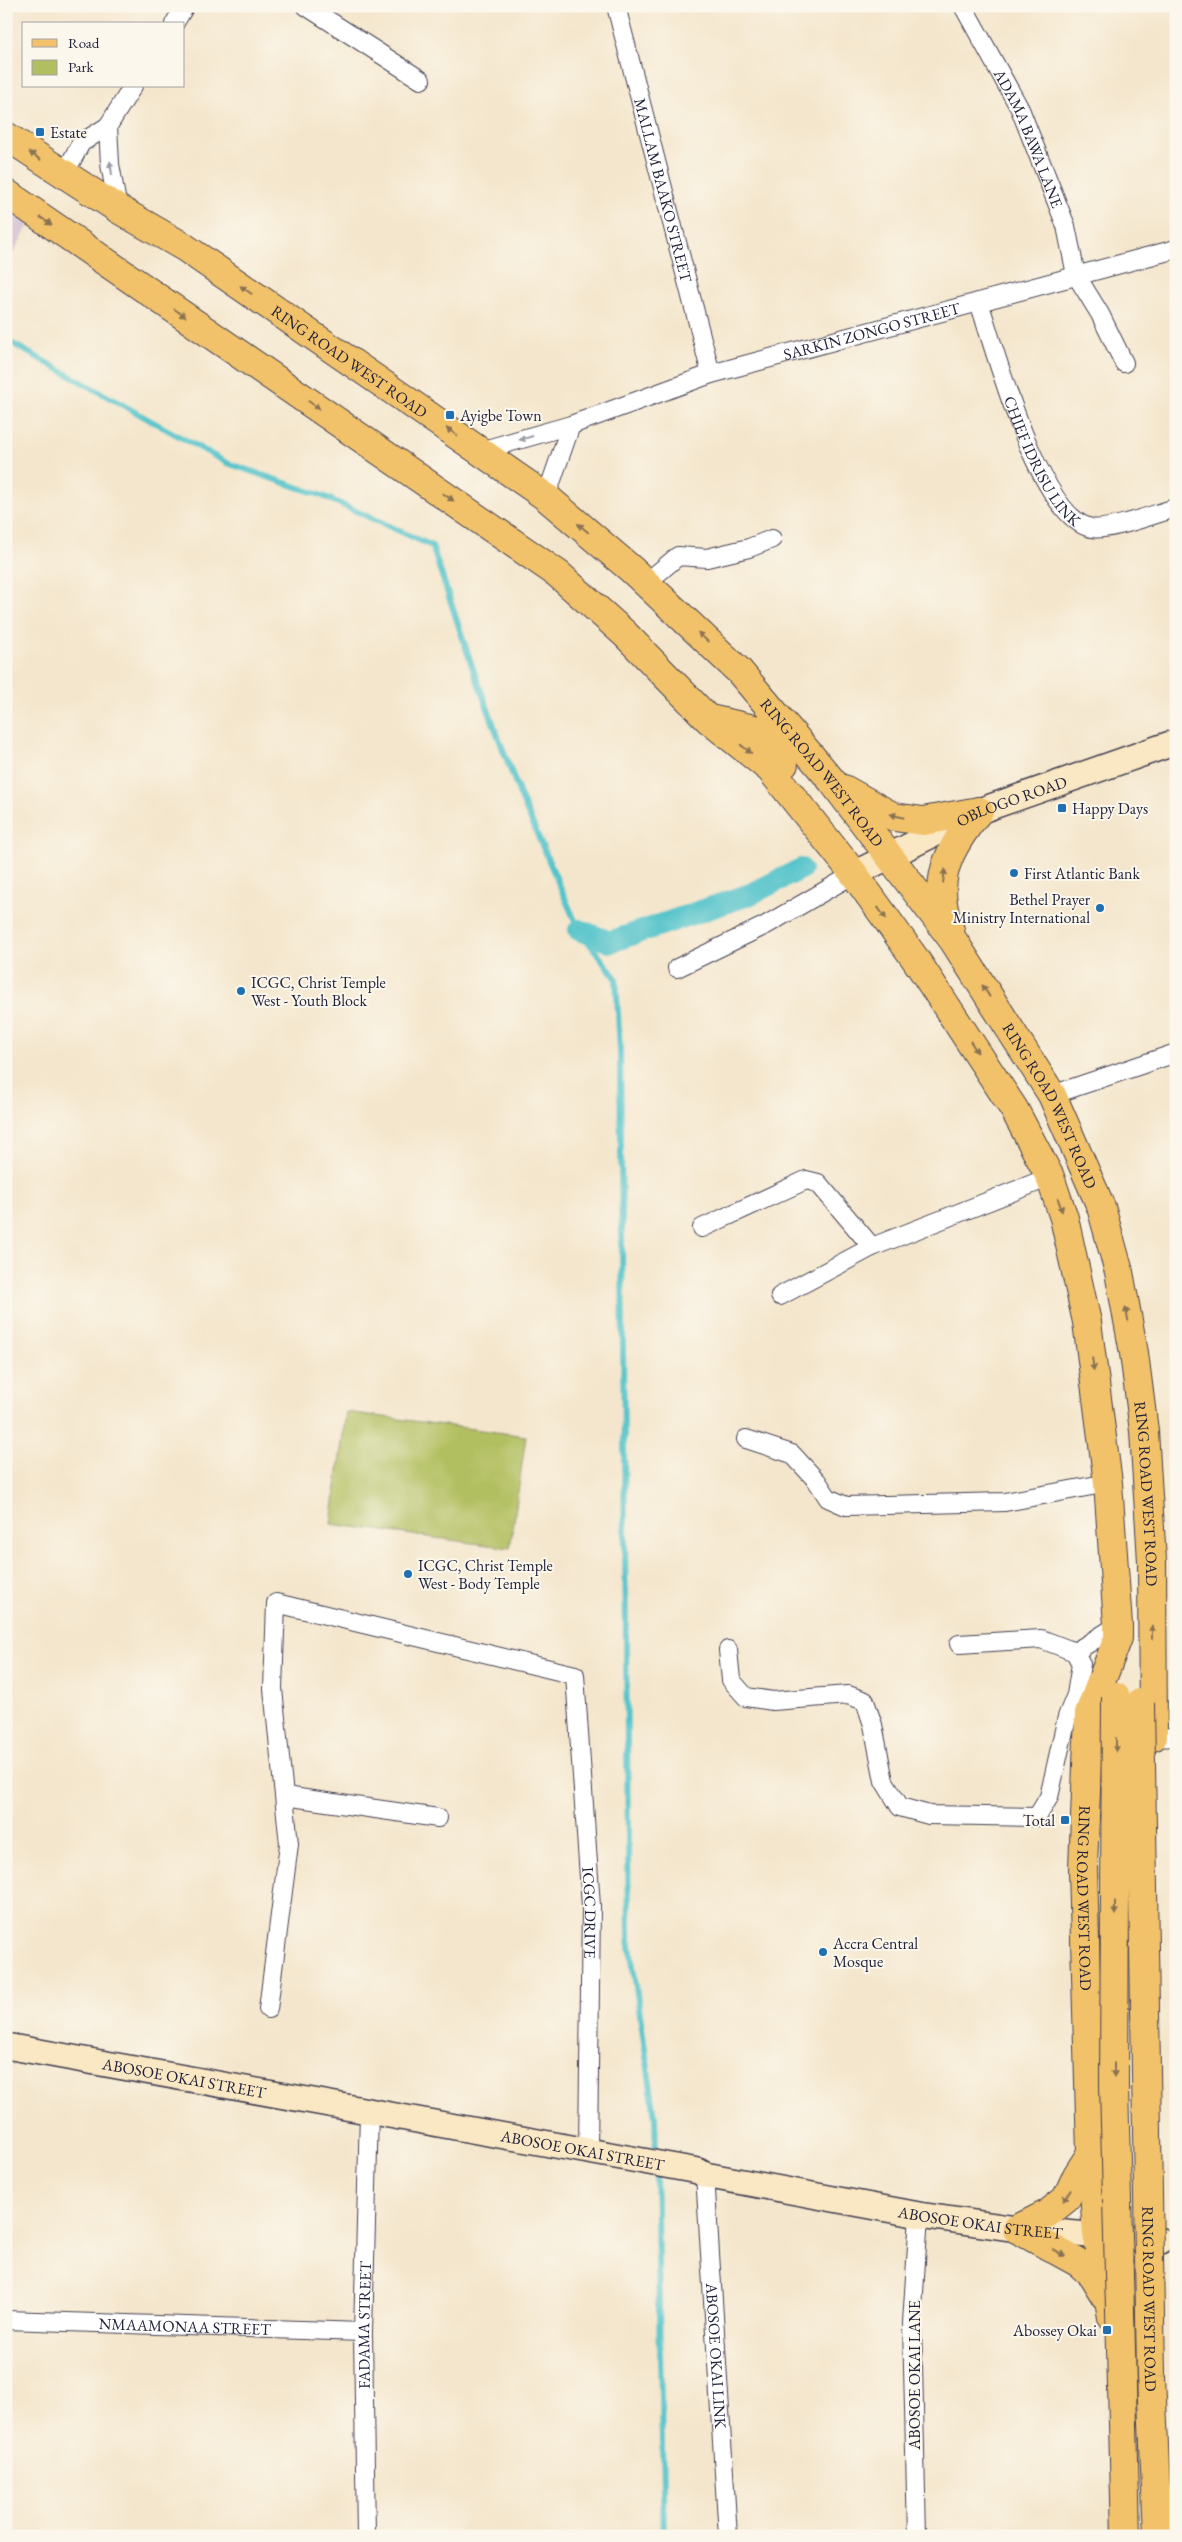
<svg xmlns="http://www.w3.org/2000/svg" width="1182" height="2542" viewBox="0 0 1182 2542" font-family="'EB Garamond',serif">
<style>
.industrial{fill:#d0bdce}
.green{fill:#b2bf61;stroke:#6a704e}
.lines{fill:none;stroke-linecap:round;stroke-linejoin:round}
.stream{stroke:#56c4cb;stroke-width:6}
.canal{stroke:#56c4cb;stroke-width:22}
.street-casing{stroke:#423f51;stroke-width:20}
.secondary-casing{stroke:#423f51;stroke-width:28}
.primary-casing{stroke:#423f51;stroke-width:30}
.street{stroke:#fff;stroke-width:18}
.secondary{stroke:#fae7c3;stroke-width:25}
.primary{stroke:#f2c26a;stroke-width:28}
.primary-bridge-casing{stroke:#423f51;stroke-width:30;stroke-linecap:butt}
.primary-bridge{stroke:#f2c26a;stroke-width:28}
.oneway{fill:#8a7252}
.oneway2{fill:#9c9ca7}
.poi-dot{fill:#1f6fb2;stroke:#fbf7ec;stroke-width:2}
.labels{text-anchor:middle;dominant-baseline:central;stroke-width:4;stroke-linejoin:round;paint-order:stroke}
.poi-label{font-size:16px;fill:#22223b;stroke:#fbf7ec;text-anchor:start}
.street-label{font-size:16px;fill:#22223b;stroke:#fbf7ec}
</style>
<rect width="100%" height="100%" fill="#fbf7ec"/>
<filter id="ink" filterUnits="userSpaceOnUse"><feTurbulence type="fractalNoise" baseFrequency=".02" numOctaves="2"/><feDisplacementMap in="SourceGraphic" scale="10" xChannelSelector="R" yChannelSelector="G"/><feConvolveMatrix kernelMatrix="1 2 1 2 8 2 1 2 1" color-interpolation-filters="sRGB"/></filter>
<filter id="wash" filterUnits="userSpaceOnUse"><feTurbulence type="fractalNoise" baseFrequency=".0096" numOctaves="4" result="noise"/><feDisplacementMap in="SourceGraphic" scale="20" xChannelSelector="R" yChannelSelector="G"/><feGaussianBlur stdDeviation="1.12" result="paint"/><feColorMatrix in="noise" values="0 0 0 0 0 0 0 0 0 0 0 0 0 0 0 0 0 1.4 0 .05"/><feComposite in="paint" operator="in"/></filter>
<g filter="url(#wash)">
<rect width="100%" height="100%" fill="#f4e6cc"/>
<polygon class="industrial" points="6,199 33,218 6,266"/>
<polygon class="green" points="346,1412 526,1436 510,1548 331,1524"/>
<g class="lines">
<g class="stream">
<polyline points="6,340 227,463 323,496 432,546 474,672 520,795 579,930 616,978 620,1050 629,1939 655,2117 656,2157"/>
<polyline points="656,2170 664,2536"/>
</g>
<polyline class="canal" points="579,930 610,942 751,894 801,869"/>
</g>
</g>
<g filter="url(#ink)">
<g class="lines">
<defs>
<g id="street">
<polyline points="306,6 421,80"/>
<path id="s1" d="M 616,6 L 711,374"/>
<path id="s2" d="M 963,6 L 1020,109 L 1066,226 L 1076,275 L 1100,314 L 1124,363"/>
<polyline points="174,24 185,6"/>
<polyline points="108,126 110,164 118,209"/>
<polyline points="64,175 81,143 108,126 133,86"/>
<path id="s3" d="M 979,302 C 995,350 1039,517 1091,528 C 1109,532 1156,513 1176,508"/>
<path id="s4" d="M 480,451 L 571,425 L 711,374 L 1176,249"/>
<polyline points="546,497 571,425"/>
<polyline points="646,583 678,556 707,558 749,548 772,539"/>
<polyline points="677,968 766,925 854,874"/>
<polyline points="1052,1095 1176,1053"/>
<polyline points="702,1228 806,1180 818,1183 872,1247"/>
<polyline points="780,1296 872,1247 1050,1177"/>
<polyline points="746,1439 792,1454 817,1481 828,1498 846,1506 1005,1502 1108,1483"/>
<polyline points="728,1650 731,1680 746,1697 773,1701 848,1695 865,1701 873,1725 884,1781 900,1807 929,1815 1037,1817 1049,1797 1067,1717 1076,1695 1081,1664 1075,1652 1041,1639 959,1644"/>
<polyline points="1075,1652 1118,1625"/>
<polyline points="1153,1738 1176,1737"/>
<polyline points="285,1796 438,1818"/>
<path id="s5" d="M 268,2009 L 289,1844 L 273,1689 L 276,1603 L 575,1675 L 591,1906 L 588,2150"/>
<path id="s6" d="M 705,2175 L 728,2536"/>
<path id="s7" d="M 6,2320 L 363,2332"/>
<path id="s8" d="M 366,2536 L 363,2332 L 369,2113"/>
<polyline points="917,2536 912,2323 919,2215"/>
</g>
<g id="secondary">
<path id="s9" d="M 854,874 L 979,811 L 1176,742"/>
<path id="s10" d="M 6,2046 C 237,2087 467,2129 698,2171 L 705,2175 L 919,2215 L 1017,2229 L 1161,2241"/>
</g>
<g id="primary">
<path id="s11" d="M 6,136 L 118,209 L 184,247 L 399,395 L 546,497 L 632,570 L 739,671 L 832,781 L 953,940 L 1052,1095 L 1101,1207 L 1119,1272 L 1134,1353 L 1144,1431 L 1152,1561 L 1153,1737"/>
<path id="s12" d="M 6,193 L 558,574 L 625,634 L 708,719 L 770,769 L 854,874 L 916,960 L 1014,1109 L 1050,1177 L 1064,1218 L 1087,1322 L 1108,1483 L 1118,1625 L 1118,1638 L 1089,1713 L 1083,1869 L 1091,2153 L 1097,2234 L 1112,2317"/>
<polyline points="714,720 754,729 784,764"/>
<polyline points="844,789 894,817 923,821 979,811"/>
<path d="M 950,930 C 931,881 948,849 979,811"/>
<polyline points="1017,2229 1079,2263 1092,2275 1105,2296"/>
<polyline points="1017,2229 1047,2214 1066,2199 1077,2175 1091,2153"/>
</g>
</defs>
<use href="#street" class="street-casing"/>
<use href="#secondary" class="secondary-casing"/>
<use href="#primary" class="primary-casing"/>
<use href="#street" class="street"/>
<use href="#secondary" class="secondary"/>
<use href="#primary" class="primary"/>
<defs>
<g id="primary-bridge">
<polyline points="1116,1697 1114,2086 1126,2536"/>
<path id="s13" d="M 1140,1703 L 1151,2377 L 1158,2536"/>
</g>
</defs>
<use href="#primary-bridge" class="primary-bridge-casing"/>
<use href="#primary-bridge" class="primary-bridge"/>
</g>
<defs><path id="oneway-solid" d="M-6-.8H1V-3.2L6.5 0L1 3.2V.8H-6Z" transform="scale(1.25)"/></defs>
<g class="oneway">
<use href="#oneway-solid" transform="translate(35 156) rotate(-146)"/>
<use href="#oneway-solid" transform="translate(46 221) rotate(35)"/>
<use href="#oneway-solid" transform="translate(246 290) rotate(-145)"/>
<use href="#oneway-solid" transform="translate(180 313) rotate(35)"/>
<use href="#oneway-solid" transform="translate(314 405) rotate(35)"/>
<use href="#oneway-solid" transform="translate(452 432) rotate(-145)"/>
<use href="#oneway-solid" transform="translate(448 497) rotate(34)"/>
<use href="#oneway-solid" transform="translate(583 528) rotate(-140)"/>
<use href="#oneway-solid" transform="translate(703 637) rotate(-137)"/>
<use href="#oneway-solid" transform="translate(746 749) rotate(38)"/>
<use href="#oneway-solid" transform="translate(897 816) rotate(-166)"/>
<use href="#oneway-solid" transform="translate(944 876) rotate(-82)"/>
<use href="#oneway-solid" transform="translate(882 913) rotate(54)"/>
<use href="#oneway-solid" transform="translate(986 991) rotate(-122)"/>
<use href="#oneway-solid" transform="translate(974 1047) rotate(57)"/>
<use href="#oneway-solid" transform="translate(1060 1205) rotate(72)"/>
<use href="#oneway-solid" transform="translate(1127 1314) rotate(-101)"/>
<use href="#oneway-solid" transform="translate(1093 1364) rotate(82)"/>
<use href="#oneway-solid" transform="translate(1152 1632) rotate(-90)"/>
<use href="#oneway-solid" transform="translate(1116 1745) rotate(90)"/>
<use href="#oneway-solid" transform="translate(1115 1908) rotate(90)"/>
<use href="#oneway-solid" transform="translate(1114 2070) rotate(90)"/>
<use href="#oneway-solid" transform="translate(1067 2195) rotate(122)"/>
<use href="#oneway-solid" transform="translate(1059 2253) rotate(28)"/>
</g>
<g class="oneway2">
<use href="#oneway-solid" transform="translate(111 168) rotate(-98)"/>
<use href="#oneway-solid" transform="translate(526 438) rotate(164)"/>
</g>
</g>
<g class="poi-dot">
<rect x="35" y="127" width="10" height="10" rx="2.5"/>
<rect x="445" y="410" width="10" height="10" rx="2.5"/>
<rect x="1057" y="803" width="10" height="10" rx="2.5"/>
<circle cx="1014" cy="873" r="5"/>
<circle cx="1100" cy="908" r="5"/>
<circle cx="241" cy="991" r="5"/>
<circle cx="408" cy="1574" r="5"/>
<rect x="1060" y="1815" width="10" height="10" rx="2.5"/>
<circle cx="823" cy="1952" r="5"/>
<rect x="1102" y="2325" width="10" height="10" rx="2.5"/>
</g>
<g class="labels">
<g class="poi-label">
<text x="50" y="132">Estate</text>
<text x="460" y="415">Ayigbe Town</text>
<text x="1072" y="808">Happy Days</text>
<text x="1024" y="873">First Atlantic Bank</text>
<text x="1090" y="899" text-anchor="end">Bethel Prayer<tspan x="1090" dy="18">Ministry International</tspan></text>
<text x="251" y="982">ICGC, Christ Temple<tspan x="251" dy="18">West - Youth Block</tspan></text>
<text x="418" y="1565">ICGC, Christ Temple<tspan x="418" dy="18">West - Body Temple</tspan></text>
<text x="1055" y="1820" text-anchor="end">Total</text>
<text x="833" y="1943">Accra Central<tspan x="833" dy="18">Mosque</tspan></text>
<text x="1097" y="2330" text-anchor="end">Abossey Okai</text>
</g>
<g class="street-label">
<text stroke="none"><textPath href="#s2" startOffset="148">ADAMA BAWA LANE</textPath></text>
<text stroke="none"><textPath href="#s1" startOffset="190">MALLAM BAAKO STREET</textPath></text>
<text stroke="none"><textPath href="#s4" startOffset="410">SARKIN ZONGO STREET</textPath></text>
<text stroke="none"><textPath href="#s11" startOffset="411">RING ROAD WEST ROAD</textPath></text>
<text stroke="none"><textPath href="#s3" startOffset="172">CHIEF IDRISU LINK</textPath></text>
<text stroke="none"><textPath href="#s11" startOffset="1041">RING ROAD WEST ROAD</textPath></text>
<text stroke="none"><textPath href="#s9" startOffset="174">OBLOGO ROAD</textPath></text>
<text stroke="none"><textPath href="#s11" startOffset="1446">RING ROAD WEST ROAD</textPath></text>
<text stroke="none"><textPath href="#s11" startOffset="1851">RING ROAD WEST ROAD</textPath></text>
<text stroke="none"><textPath href="#s12" startOffset="2188">RING ROAD WEST ROAD</textPath></text>
<text stroke="none"><textPath href="#s5" startOffset="954">ICGC DRIVE</textPath></text>
<text stroke="none"><textPath href="#s10" startOffset="181">ABOSOE OKAI STREET</textPath></text>
<text stroke="none"><textPath href="#s10" startOffset="586">ABOSOE OKAI STREET</textPath></text>
<text stroke="none"><textPath href="#s10" startOffset="991">ABOSOE OKAI STREET</textPath></text>
<text stroke="none"><textPath href="#s13" startOffset="596">RING ROAD WEST ROAD</textPath></text>
<text stroke="none"><textPath href="#s8" startOffset="211">FADAMA STREET</textPath></text>
<text stroke="none"><textPath href="#s7" startOffset="179">NMAAMONAA STREET</textPath></text>
<text stroke="none"><textPath href="#s6" startOffset="181">ABOSOE OKAI LINK</textPath></text>
<text transform="translate(914 2375) rotate(-90)">ABOSOE OKAI LANE</text>
</g>
</g>
<rect width="1182" height="2542" fill="none" stroke="#fbf7ec" stroke-width="25"/>
<rect x="22" y="22" width="162" height="65" fill="#fbf7ec" stroke="#a4a2a5"/>
<rect x="32" y="39" width="25" height="8" fill="#f2c26a" stroke="#a4a2a5"/>
<text x="68" y="48" font-size="15" fill="#22223b">Road</text>
<rect x="32" y="60" width="25" height="15" fill="#b2bf61" stroke="#a4a2a5"/>
<text x="68" y="72" font-size="15" fill="#22223b">Park</text>
</svg>
